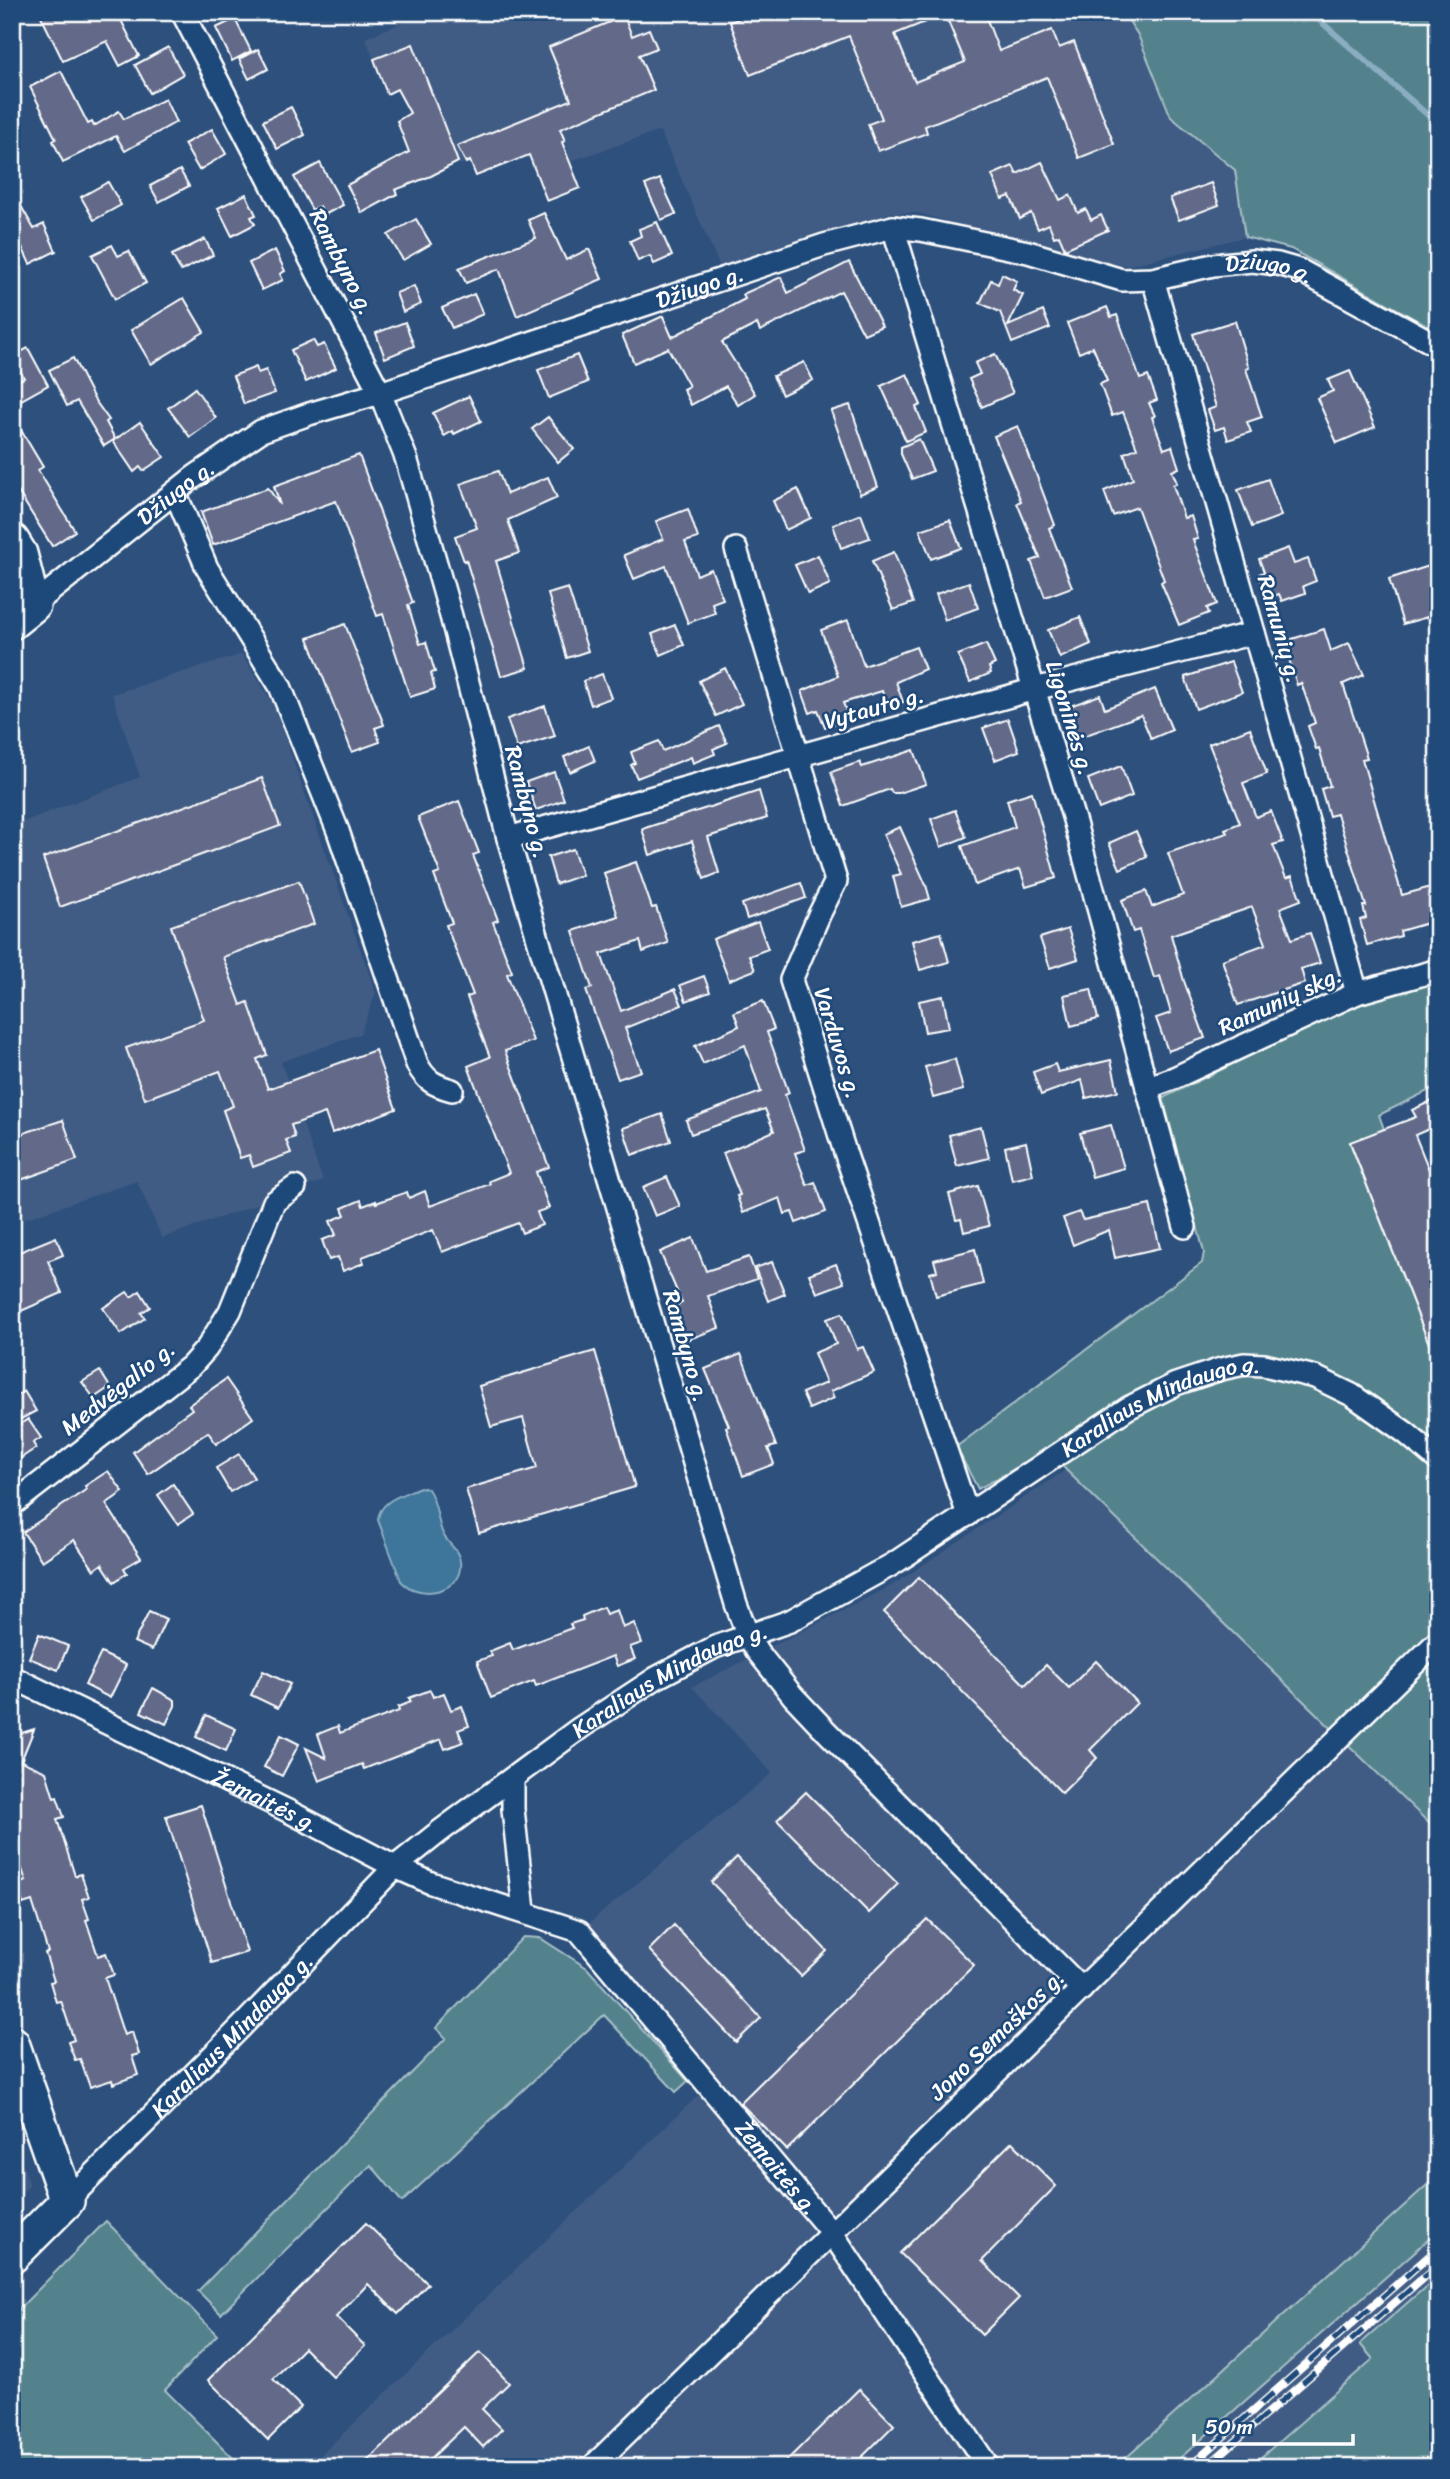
<svg xmlns="http://www.w3.org/2000/svg" width="1450" height="2479" viewBox="0 0 1450 2479" font-family="Sriracha,sans-serif">
<style>
.built{fill:#415b84}
.green{fill:#52828d;stroke:#a8c0c6;stroke-width:2}
.water{fill:#3e769a;stroke:#8badc2;stroke-width:2}
.lines{fill:none;stroke-linecap:round;stroke-linejoin:round}
.stream{stroke:#8badc2;stroke-width:6}
.building{fill:#636a89;stroke:#fff;stroke-width:2;fill-rule:evenodd}
.minor-casing{stroke:#fff;stroke-width:26}
.primary-casing{stroke:#fff;stroke-width:38}
.minor{stroke:#1f4a7a;stroke-width:21}
.primary{stroke:#1f4a7a;stroke-width:33}
.rail-casing{stroke:#fff;stroke-width:8}
.rail{stroke:#1f4a7a;stroke-width:5;stroke-dasharray:16;stroke-linecap:butt}
.labels{text-anchor:middle;dominant-baseline:central;stroke-width:5;stroke-linejoin:round;paint-order:stroke}
.street-label{font-size:23px;fill:#fff;stroke:#1f4a7a}
</style>
<rect width="100%" height="100%" fill="#2d507d"/>
<filter id="ink" filterUnits="userSpaceOnUse"><feTurbulence type="fractalNoise" baseFrequency=".0143" numOctaves="2"/><feDisplacementMap in="SourceGraphic" scale="14" xChannelSelector="R" yChannelSelector="G"/><feConvolveMatrix kernelMatrix="1 2 1 2 8 2 1 2 1" color-interpolation-filters="sRGB"/></filter>
<g filter="url(#ink)">
<g class="built">
<polygon points="427,12 1123,12 1138,35 1171,116 1235,170 1245,237 1126,266 1050,250 918,213 891,213 720,267 660,131 571,161 565,141 476,176 470,161 460,165 413,45 374,59 365,38"/>
<polygon points="242,654 272,702 376,993 360,1034 281,1062 323,1181 162,1238 137,1181 12,1223 12,828 17,824 140,777 112,694"/>
<polygon points="1066,1470 1438,1832 1438,2175 1116,2467 308,2467 708,2086 579,1931 772,1773 692,1687 891,1586"/>
<polygon points="12,2134 30,2185 12,2202"/>
<polygon points="1438,2231 1438,2276 1360,2344 1373,2359 1250,2467 1170,2467"/>
</g>
<g class="green">
<polygon points="1123,12 1438,12 1438,332 1291,249 1245,237 1235,170 1171,117 1138,35"/>
<polygon points="1438,977 1438,1086 1379,1115 1384,1129 1350,1143 1438,1367 1438,1832 1066,1470 1049,1450 978,1489 956,1447 1202,1263 1204,1252 1163,1098 1337,1013 1380,995"/>
<polygon points="523,1937 540,1938 587,1968 688,2081 676,2092 604,2015 402,2202 371,2165 221,2314 198,2291 446,2038 436,2028"/>
<polygon points="1438,2175 1438,2231 1170,2467 1116,2467"/>
<polygon points="106,2221 217,2335 165,2390 242,2467 12,2467 12,2316"/>
<polygon points="1438,2276 1438,2467 1250,2467 1373,2359 1360,2344"/>
</g>
<path class="water" d="M 420,1487 L 428,1489 C 438,1503 436,1519 443,1534 C 448,1544 459,1550 460,1561 C 464,1593 419,1601 401,1581 L 378,1520 C 379,1500 405,1494 420,1487 Z"/>
<g class="lines">
<polyline class="stream" points="1310,12 1438,124"/>
</g>
<g class="building">
<polygon points="39,12 117,12 139,56 120,66 107,41 63,61"/>
<path d="M 755,12 L 984,12 L 999,51 L 1052,30 L 1059,48 L 1074,42 L 1114,144 L 1079,158 L 1047,77 L 925,126 L 927,133 L 878,151 L 868,124 L 882,119 L 849,36 L 750,75 L 730,22 ZM 945,14 L 965,62 L 915,82 L 895,34 Z"/>
<polygon points="624,16 632,36 649,29 657,48 639,55 654,90 560,129 565,141 562,142 580,188 547,201 529,155 476,176 470,161 466,163 457,146 571,100 549,47"/>
<polygon points="235,19 251,51 232,61 216,28"/>
<polygon points="413,44 458,162 431,176 395,190 397,194 362,213 347,185 409,152 397,121 410,113 397,89 387,94 374,59"/>
<polygon points="168,47 183,74 150,93 135,65"/>
<polygon points="258,49 268,69 249,79 239,59"/>
<polygon points="61,71 88,124 92,122 94,126 119,111 124,119 165,99 176,122 125,151 116,136 63,162 53,141 56,139 30,87"/>
<polygon points="291,107 305,135 277,149 263,121"/>
<polygon points="212,129 226,154 199,170 184,144"/>
<polygon points="1042,162 1060,200 1070,195 1078,213 1086,209 1091,220 1101,215 1108,230 1065,249 1059,235 1054,237 1049,224 1038,229 1031,213 1020,219 1010,196 1002,199 992,175 1013,166 1017,174"/>
<polygon points="320,163 343,205 324,215 320,206 312,210 294,177"/>
<polygon points="180,170 189,186 159,202 150,186"/>
<polygon points="660,179 676,214 661,220 645,185"/>
<polygon points="108,182 121,205 94,220 81,197"/>
<polygon points="1211,183 1219,205 1179,220 1170,198"/>
<polygon points="12,190 34,229 44,224 56,251 30,264 12,226"/>
<polygon points="246,194 256,215 251,217 255,224 232,236 218,208"/>
<polygon points="544,213 566,260 589,249 602,279 517,316 499,269 466,283 459,268 536,238 528,220"/>
<polygon points="416,219 431,244 403,260 388,235"/>
<polygon points="657,222 672,256 654,264 650,256 638,261 630,241 641,236 639,229"/>
<polygon points="205,239 213,255 181,271 172,255"/>
<polygon points="112,245 118,256 129,251 146,283 115,299 92,255"/>
<polygon points="275,250 285,271 280,274 283,280 262,290 249,263"/>
<polygon points="849,262 882,326 864,334 841,291 760,331 757,324 722,342 755,394 738,405 726,386 691,405 683,389 689,386 668,348 634,363 622,335 663,316 672,337 745,299 743,294 781,277 788,293"/>
<polygon points="1002,274 1017,281 1013,290 1023,295 1008,326 1043,311 1050,328 1012,343 1000,312 980,303 991,280 998,284"/>
<polygon points="414,286 421,304 403,312 396,293"/>
<polygon points="474,294 483,314 452,328 442,308"/>
<polygon points="184,298 204,332 151,364 131,330"/>
<polygon points="1107,307 1111,317 1117,315 1140,379 1148,376 1157,400 1149,403 1155,416 1152,417 1164,449 1172,446 1179,468 1172,471 1177,483 1173,485 1184,518 1191,516 1198,539 1193,540 1217,604 1207,608 1209,613 1179,625 1161,582 1164,580 1137,507 1113,516 1104,491 1133,479 1124,453 1137,448 1123,412 1112,416 1100,384 1107,381 1093,347 1079,353 1067,323"/>
<polygon points="1235,321 1249,368 1246,369 1262,417 1247,422 1251,432 1228,440 1224,427 1215,430 1208,410 1216,407 1193,334"/>
<polygon points="405,322 414,346 385,358 376,333"/>
<polygon points="313,340 317,347 324,344 336,368 306,382 291,350"/>
<polygon points="28,348 48,385 12,405 12,384 24,378 13,356"/>
<polygon points="995,354 1013,393 982,407 969,379 980,374 975,363"/>
<polygon points="577,355 588,382 549,398 538,370"/>
<polygon points="73,358 94,399 109,420 106,422 115,439 104,446 77,401 67,406 49,370"/>
<polygon points="804,362 813,380 782,395 773,376"/>
<polygon points="256,367 258,373 266,370 275,393 244,404 233,376"/>
<polygon points="1350,371 1375,427 1337,443 1317,398 1333,391 1328,380"/>
<polygon points="907,374 921,405 916,407 926,432 906,441 881,386"/>
<polygon points="195,388 216,418 190,437 168,408"/>
<polygon points="469,396 481,421 454,434 453,431 444,436 433,413"/>
<polygon points="850,405 878,487 860,494 831,411"/>
<polygon points="12,415 43,467 38,470 75,531 52,546 12,482"/>
<polygon points="548,417 574,449 558,462 532,429"/>
<polygon points="140,422 164,457 143,471 140,467 134,472 113,441"/>
<polygon points="1018,426 1055,525 1049,528 1072,587 1045,597 1031,561 1040,558 1017,503 1021,501 994,436"/>
<polygon points="919,439 933,471 912,479 901,454 901,447"/>
<polygon points="359,455 413,603 408,605 420,644 426,642 435,672 431,673 435,689 410,697 383,614 377,616 336,501 213,545 201,512 268,488 280,505 274,486"/>
<polygon points="498,471 507,494 548,477 557,498 508,520 519,553 496,561 528,668 501,676 466,560 464,561 455,536 477,528 460,484"/>
<polygon points="1268,479 1281,516 1252,527 1238,490"/>
<polygon points="798,489 811,518 786,530 773,501"/>
<polygon points="688,509 698,538 685,542 697,575 711,569 723,599 712,603 715,613 688,623 666,566 634,579 624,555 663,539 656,521"/>
<polygon points="861,514 870,538 841,548 833,525"/>
<polygon points="950,520 961,548 931,559 920,530"/>
<polygon points="1288,548 1294,564 1308,559 1316,581 1303,586 1305,593 1282,601 1279,594 1268,598 1259,574 1264,572 1259,559"/>
<polygon points="894,552 913,603 893,610 872,561"/>
<polygon points="818,555 830,584 808,594 795,565"/>
<polygon points="1429,566 1438,594 1438,614 1403,624 1389,579"/>
<polygon points="969,582 978,608 945,620 936,594"/>
<polygon points="568,588 588,651 567,658 548,594"/>
<polygon points="1080,617 1091,644 1060,658 1048,630"/>
<polygon points="848,620 864,666 916,647 925,669 896,682 903,702 887,707 882,691 843,703 849,718 825,727 818,710 810,713 802,691 838,676 821,630"/>
<polygon points="345,624 384,725 375,728 380,742 352,752 308,638"/>
<polygon points="675,625 684,645 661,655 652,634"/>
<polygon points="1324,629 1331,651 1349,643 1364,675 1343,684 1367,758 1362,759 1402,895 1438,885 1438,920 1400,931 1401,936 1367,945 1360,920 1366,918 1363,906 1366,906 1337,814 1329,816 1321,789 1330,786 1319,748 1316,749 1308,726 1315,723 1301,683 1297,685 1285,646 1293,643 1292,639"/>
<polygon points="986,644 995,664 989,667 991,673 970,682 958,655"/>
<polygon points="1231,662 1242,692 1196,709 1185,677"/>
<polygon points="725,668 742,704 716,716 699,681"/>
<polygon points="602,674 611,698 591,705 583,681"/>
<polygon points="1155,689 1172,730 1151,739 1141,715 1078,738 1067,707 1100,695 1105,709"/>
<polygon points="545,706 555,736 517,748 507,719"/>
<polygon points="1008,719 1019,751 995,760 983,728"/>
<polygon points="719,726 727,743 713,749 715,754 693,763 691,757 637,778 631,765 635,763 631,752 659,741 663,751"/>
<polygon points="1250,728 1267,774 1243,783 1256,817 1271,811 1283,842 1273,845 1286,878 1292,876 1301,900 1280,908 1292,939 1310,933 1320,963 1301,969 1305,983 1238,1005 1222,960 1266,944 1252,907 1171,935 1184,981 1205,1038 1168,1051 1156,1018 1171,1013 1160,976 1154,978 1139,930 1133,932 1122,900 1146,891 1152,907 1183,895 1168,853 1227,833 1225,829 1240,823 1209,744"/>
<polygon points="589,746 595,761 570,772 564,757"/>
<polygon points="914,750 926,784 899,793 892,793 890,789 843,806 831,772 860,762 862,767"/>
<polygon points="1121,766 1132,796 1099,809 1088,779"/>
<polygon points="554,772 564,800 536,810 526,782"/>
<polygon points="262,778 280,826 60,907 43,858"/>
<polygon points="759,791 767,818 708,837 719,873 704,879 692,841 650,855 642,829"/>
<polygon points="1032,792 1056,878 1026,887 1020,869 975,885 962,846 1015,827 1007,800"/>
<polygon points="459,801 479,853 473,855 498,920 493,922 512,972 507,974 533,1041 505,1051 549,1167 536,1172 549,1208 537,1212 542,1225 522,1233 518,1223 442,1252 433,1230 362,1257 364,1263 343,1271 338,1257 329,1260 322,1240 336,1235 330,1221 345,1215 342,1208 361,1200 363,1206 376,1201 376,1203 407,1192 409,1198 425,1191 430,1206 490,1184 489,1181 509,1173 468,1066 490,1057 467,997 473,995 446,925 452,923 434,875 440,873 418,817"/>
<polygon points="955,810 966,837 941,847 931,819"/>
<polygon points="900,827 926,885 930,899 901,907 893,876 901,874 883,834"/>
<polygon points="1136,831 1147,857 1120,869 1109,843"/>
<polygon points="573,849 582,875 556,884 548,857"/>
<polygon points="636,862 652,908 656,907 668,943 643,952 640,941 601,954 621,1011 675,989 682,1005 625,1028 641,1071 618,1079 586,990 592,988 573,931 618,916 604,873"/>
<polygon points="299,881 314,924 223,957 241,1005 248,1002 267,1055 257,1059 268,1089 375,1050 396,1109 332,1133 325,1113 291,1125 295,1137 286,1140 291,1153 253,1167 249,1155 240,1158 223,1110 233,1106 220,1071 145,1099 126,1048 204,1020 171,926"/>
<polygon points="801,883 806,898 747,919 742,904"/>
<polygon points="758,922 768,949 749,956 755,970 729,980 713,939"/>
<polygon points="1068,929 1078,959 1050,968 1040,938"/>
<polygon points="941,933 949,962 920,970 912,941"/>
<polygon points="704,976 710,992 686,1001 680,985"/>
<polygon points="1091,989 1098,1019 1071,1026 1064,995"/>
<polygon points="943,996 949,1028 925,1032 919,1001"/>
<polygon points="763,1001 774,1029 767,1032 789,1093 785,1095 805,1150 795,1153 807,1185 815,1182 826,1212 796,1223 792,1212 785,1214 780,1198 743,1213 737,1196 740,1195 723,1153 774,1131 765,1109 691,1134 686,1120 761,1092 745,1045 703,1064 695,1046 739,1026 734,1012"/>
<polygon points="955,1059 963,1090 933,1098 925,1067"/>
<polygon points="1111,1060 1118,1091 1086,1098 1082,1080 1041,1095 1033,1072 1055,1064 1058,1072"/>
<polygon points="1438,1098 1438,1125 1415,1135 1438,1192 1437,1364 1350,1142 1416,1117 1412,1110"/>
<polygon points="662,1114 671,1141 632,1155 623,1128"/>
<polygon points="63,1120 77,1160 12,1183 12,1137"/>
<polygon points="1111,1125 1124,1168 1092,1177 1080,1133"/>
<polygon points="981,1127 989,1158 957,1166 949,1135"/>
<polygon points="1026,1142 1033,1175 1012,1180 1005,1147"/>
<polygon points="667,1177 680,1206 655,1216 643,1187"/>
<polygon points="978,1186 989,1226 964,1232 961,1219 956,1220 949,1194"/>
<polygon points="1150,1205 1160,1248 1115,1258 1109,1230 1073,1245 1063,1218 1079,1212 1083,1220"/>
<polygon points="56,1237 63,1255 48,1261 62,1293 12,1315 12,1255"/>
<polygon points="693,1238 706,1271 749,1257 757,1279 708,1296 719,1328 684,1341 672,1307 682,1303 660,1252"/>
<polygon points="975,1249 983,1284 936,1296 930,1273 937,1271 934,1260"/>
<polygon points="772,1262 785,1294 768,1301 755,1268"/>
<polygon points="836,1264 844,1283 817,1293 809,1274"/>
<polygon points="140,1291 150,1307 141,1313 145,1318 121,1334 103,1308 127,1292 131,1297"/>
<polygon points="842,1313 857,1349 863,1347 874,1372 831,1391 834,1398 809,1409 802,1393 826,1383 814,1353 836,1344 827,1319"/>
<polygon points="595,1351 635,1487 479,1533 466,1489 537,1468 523,1418 491,1427 479,1386"/>
<polygon points="741,1354 776,1446 768,1448 774,1464 743,1476 726,1427 729,1426 705,1369"/>
<polygon points="100,1371 110,1387 94,1398 82,1382"/>
<polygon points="226,1379 253,1418 216,1444 208,1432 148,1474 133,1452 192,1409 189,1405"/>
<polygon points="24,1391 36,1411 21,1419 12,1404 12,1398"/>
<polygon points="28,1419 41,1438 33,1443 36,1448 12,1464 12,1430"/>
<polygon points="239,1454 254,1478 230,1492 216,1468"/>
<polygon points="108,1471 123,1492 106,1504 141,1558 124,1568 127,1573 114,1582 102,1564 94,1570 74,1540 42,1561 23,1532 87,1489 85,1486"/>
<polygon points="173,1484 193,1514 178,1524 158,1495"/>
<polygon points="919,1577 1025,1685 1046,1665 1069,1688 1096,1661 1137,1703 1090,1750 1097,1758 1062,1793 884,1612"/>
<polygon points="603,1607 606,1614 617,1610 623,1628 634,1623 642,1643 630,1647 635,1659 617,1666 613,1656 536,1686 534,1681 491,1698 477,1661 492,1656 490,1651 510,1643 513,1650 572,1628 570,1624 583,1620 582,1616"/>
<polygon points="149,1611 166,1619 152,1650 134,1642"/>
<polygon points="39,1634 68,1646 58,1670 29,1658"/>
<polygon points="101,1653 126,1665 110,1698 85,1685"/>
<polygon points="263,1671 290,1684 278,1708 251,1695"/>
<polygon points="153,1688 175,1700 175,1706 166,1724 141,1712"/>
<polygon points="430,1690 433,1697 444,1693 451,1710 462,1706 469,1726 458,1730 463,1742 445,1749 441,1739 364,1769 362,1764 319,1781 306,1748 326,1758 318,1734 338,1726 340,1733 399,1711 398,1707 411,1702 409,1698"/>
<polygon points="206,1715 236,1729 226,1751 196,1737"/>
<polygon points="34,1729 21,1761 46,1772 54,1798 57,1797 64,1817 57,1819 75,1876 81,1874 89,1897 82,1899 89,1919 86,1920 98,1956 106,1953 114,1975 105,1978 124,2035 132,2032 139,2054 132,2056 138,2075 113,2084 112,2080 90,2087 80,2059 75,2060 68,2042 74,2040 61,2001 56,2002 50,1982 54,1981 45,1953 48,1952 32,1901 23,1904 17,1884 26,1881 12,1839 12,1736"/>
<polygon points="281,1735 299,1744 282,1776 264,1767"/>
<polygon points="806,1792 898,1884 869,1913 777,1820"/>
<polygon points="201,1805 247,1952 212,1963 166,1816"/>
<polygon points="737,1857 827,1951 801,1976 711,1882"/>
<polygon points="927,1919 974,1965 787,2150 740,2103"/>
<polygon points="674,1925 761,2018 736,2042 649,1950"/>
<polygon points="1012,2142 1056,2186 982,2261 1019,2298 982,2335 900,2253"/>
<polygon points="366,2223 428,2284 398,2314 368,2284 336,2317 365,2346 333,2377 304,2348 273,2379 301,2407 268,2440 208,2380"/>
<polygon points="480,2352 509,2383 482,2409 502,2429 483,2447 464,2427 422,2467 361,2467"/>
<polygon points="859,2389 894,2425 852,2467 780,2467"/>
</g>
<g class="lines">
<defs>
<g id="minor">
<polyline points="182,12 380,393 406,458 451,616 508,838 736,1604 748,1636 757,1651 793,1696 827,1732 1082,1989"/>
<polyline points="893,227 1075,823 1185,1227"/>
<polyline points="1153,279 1357,993"/>
<path d="M 175,492 L 207,568 L 280,686 L 338,831 L 417,1064 C 426,1081 434,1085 452,1090"/>
<polyline points="736,549 836,881 819,915 791,980 844,1149 968,1515"/>
<path id="s1" d="M 33,605 L 194,477 L 261,431 L 309,414 L 380,393 L 824,245 L 893,227 L 921,230 L 1028,252 L 1122,280 L 1153,279 L 1213,265 L 1252,261 L 1278,264 L 1299,270 L 1438,346"/>
<polyline points="508,838 1035,689 1254,633"/>
<polyline points="1147,1088 1174,1078 1357,993 1438,970"/>
<polyline points="12,1505 191,1366 207,1348 230,1311 274,1202 295,1187"/>
<path id="s2" d="M 12,1677 L 290,1812 L 395,1867 L 431,1883 L 579,1931 L 832,2233 L 988,2467"/>
<polyline points="513,1779 513,1809 524,1911"/>
<path id="s3" d="M 67,2201 L 240,2028 L 395,1867 L 439,1832 L 580,1728 L 656,1678 L 715,1647 L 790,1621 L 893,1564 L 1128,1408 L 1176,1384 L 1221,1369 L 1244,1364 L 1264,1365 L 1315,1377 L 1352,1395 L 1406,1433 L 1438,1460"/>
<polyline points="592,2467 1438,1641"/>
</g>
<g id="primary">
<polyline points="12,541 20,554 33,605 12,622"/>
<polyline points="12,2043 67,2201 12,2256"/>
</g>
</defs>
<use href="#minor" class="minor-casing"/>
<use href="#primary" class="primary-casing"/>
<use href="#minor" class="minor"/>
<use href="#primary" class="primary"/>
<defs>
<g id="rail">
<polyline points="1189,2467 1438,2248"/>
<polyline points="1206,2467 1438,2265"/>
</g>
</defs>
<use href="#rail" class="rail-casing"/>
<use href="#rail" class="rail"/>
</g>
</g>
<g class="labels">
<g class="street-label">
<text transform="translate(342 262) rotate(63)">Rambyno g.</text>
<text stroke="none"><textPath href="#s1" startOffset="1337">Džiugo g.</textPath></text>
<text stroke="none"><textPath href="#s1" startOffset="749">Džiugo g.</textPath></text>
<text stroke="none"><textPath href="#s1" startOffset="182">Džiugo g.</textPath></text>
<text transform="translate(1280 629) rotate(74)">Ramunių g.</text>
<text transform="translate(874 708) rotate(-16)">Vytauto g.</text>
<text transform="translate(1070 718) rotate(73)">Ligoninės g.</text>
<text transform="translate(527 802) rotate(75)">Rambyno g.</text>
<text transform="translate(1280 1001) rotate(-25)">Ramunių skg.</text>
<text transform="translate(838 1043) rotate(73)">Varduvos g.</text>
<text transform="translate(686 1346) rotate(74)">Rambyno g.</text>
<text transform="translate(118 1388) rotate(-38)">Medvėgalio g.</text>
<text stroke="none"><textPath href="#s3" startOffset="1368">Karaliaus Mindaugo g.</textPath></text>
<text stroke="none"><textPath href="#s3" startOffset="802">Karaliaus Mindaugo g.</textPath></text>
<text stroke="none"><textPath href="#s2" startOffset="282">Žemaitės g.</textPath></text>
<text stroke="none"><textPath href="#s3" startOffset="234">Karaliaus Mindaugo g.</textPath></text>
<text transform="translate(997 2035) rotate(-44)">Jono Semaškos g.</text>
<text stroke="none"><textPath href="#s2" startOffset="931">Žemaitės g.</textPath></text>
</g>
</g>
<rect width="1450" height="2479" fill="none" stroke="#1f4a7a" stroke-width="42"/>
<rect x="21" y="21" width="1408" height="2437" fill="none" stroke="#fff" stroke-width="2.5" filter="url(#ink)"/>
<path d="M1194 2434v10h159v-10" fill="none" stroke="#ffffff" stroke-width="3.5"/>
<text x="1205" y="2434" font-size="21" fill="#ffffff" stroke="#1f4a7a" stroke-width="5" paint-order="stroke">50 m</text>
</svg>
